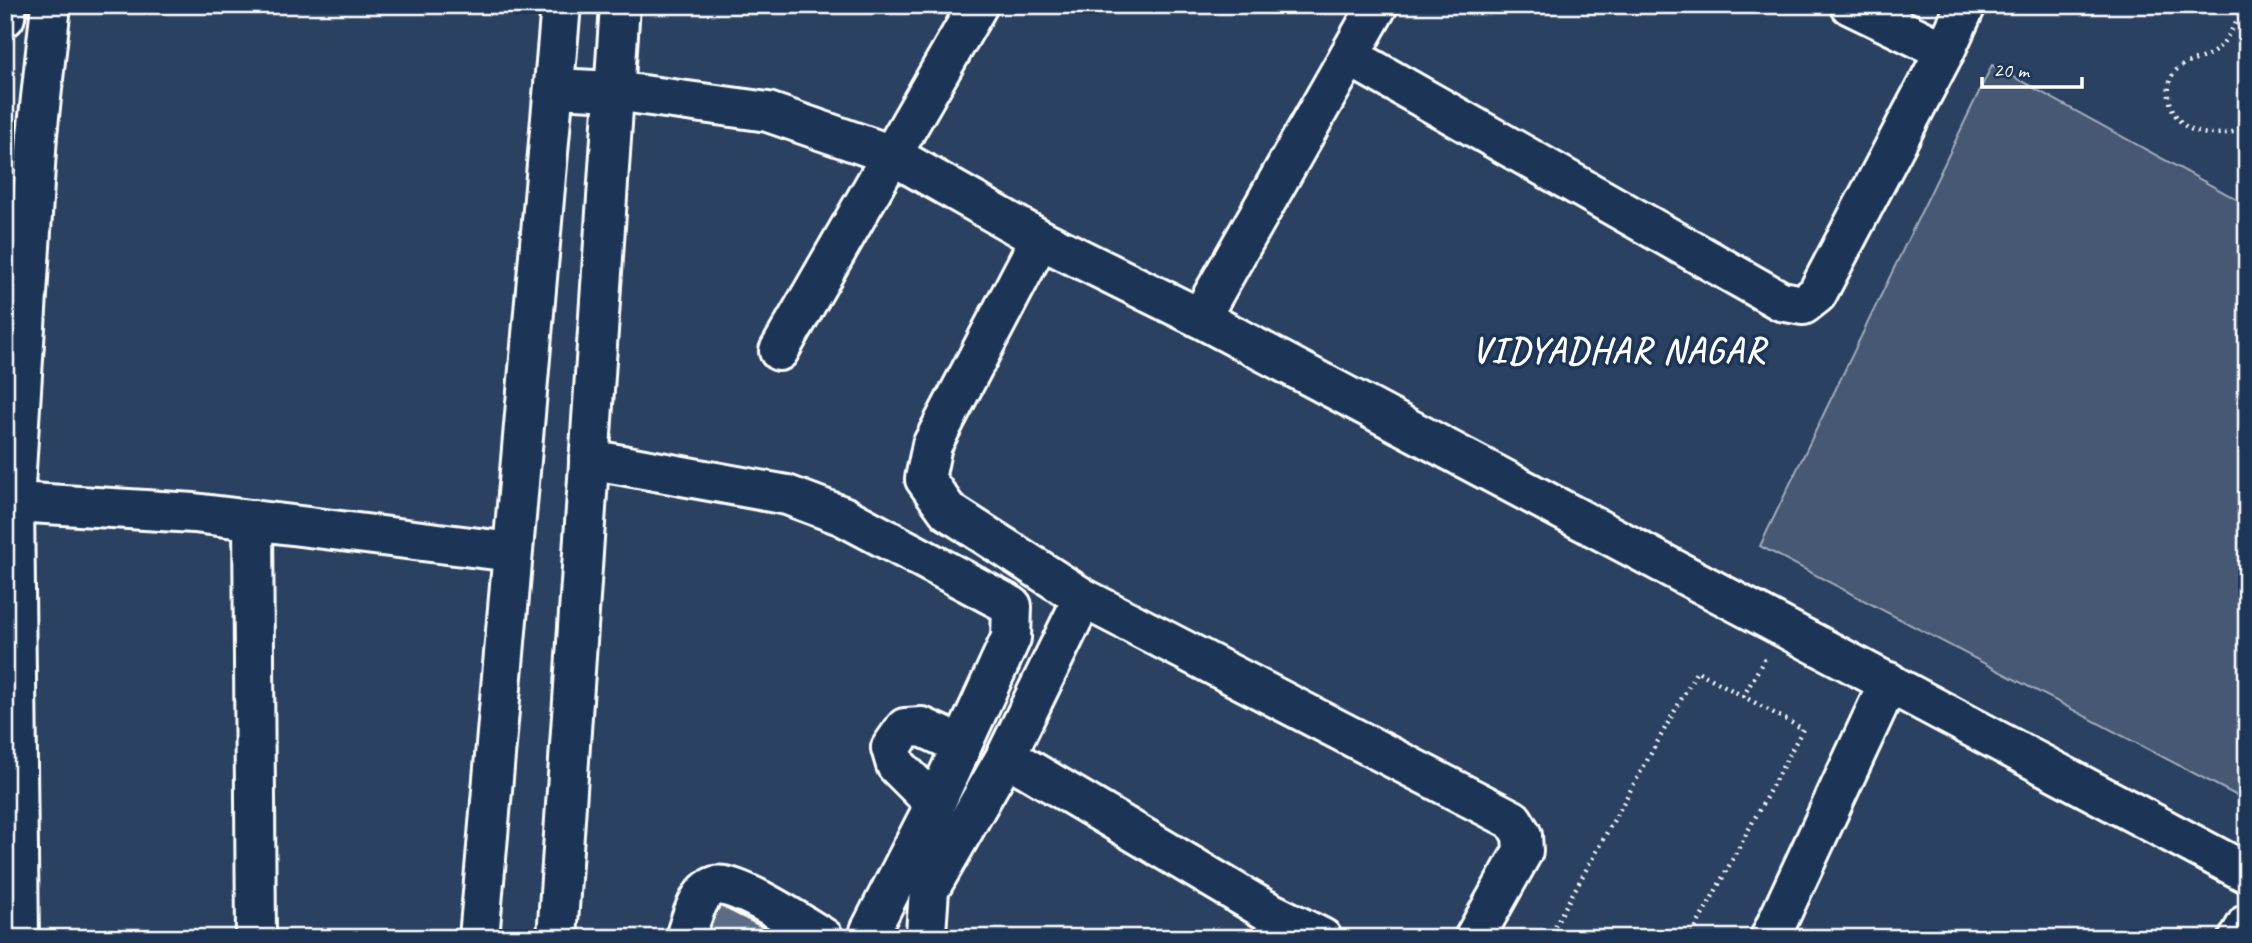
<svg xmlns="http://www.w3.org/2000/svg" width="2252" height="943" viewBox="0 0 2252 943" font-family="Caveat,sans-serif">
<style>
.green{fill:#465975;stroke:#a2acba;stroke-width:2}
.building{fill:#5b6c86;stroke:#fff;stroke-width:2}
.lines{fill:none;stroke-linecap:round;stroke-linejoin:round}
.minor-casing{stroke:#fff;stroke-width:44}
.major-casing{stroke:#fff;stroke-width:44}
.path{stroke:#fff;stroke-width:4.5;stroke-dasharray:2 5;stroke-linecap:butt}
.minor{stroke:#1d3557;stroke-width:38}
.major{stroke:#1d3557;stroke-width:38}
.labels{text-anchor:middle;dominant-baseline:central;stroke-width:7;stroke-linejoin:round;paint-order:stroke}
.district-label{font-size:35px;font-weight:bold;letter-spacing:2px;fill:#fff;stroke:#1d3557}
</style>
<rect width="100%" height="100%" fill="#2a4161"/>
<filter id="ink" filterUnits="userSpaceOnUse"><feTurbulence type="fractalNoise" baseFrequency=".0143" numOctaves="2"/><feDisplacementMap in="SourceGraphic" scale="14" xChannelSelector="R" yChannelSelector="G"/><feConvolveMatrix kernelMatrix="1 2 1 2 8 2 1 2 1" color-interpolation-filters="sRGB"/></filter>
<g filter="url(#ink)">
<polygon class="green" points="1992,65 2247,205 2247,801 1760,546"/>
<polygon class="building" points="715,903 784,938 698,938"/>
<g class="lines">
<defs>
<g id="minor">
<polyline points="1850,5 1945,51 1966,5"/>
<polyline points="5,17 7,5"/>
<polyline points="1349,56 1781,301 1803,305 1817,294 1945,51"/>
<polyline points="555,88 614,91 768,112 892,155 1040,239 1200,318 1378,5"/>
<polyline points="1040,239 932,445 925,479 948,511 1083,598 1513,820 1522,835 1523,851 1474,938"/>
<polyline points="1200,318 2247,873"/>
<polyline points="779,351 978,5"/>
<polyline points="589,459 787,495 843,516 1012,606 1011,638 935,804 870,931"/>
<polyline points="14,502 194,513 512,552"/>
<polyline points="253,520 256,938"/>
<polyline points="1006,756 1264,909 1322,938"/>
<polyline points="935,804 896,765 891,748 905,728 922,727 962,745"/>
<polyline points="479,938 561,5"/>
<polyline points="557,938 620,5"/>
<path d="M 685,938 C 690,923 697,892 715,886 C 735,880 804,926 824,938"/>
<polyline points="930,938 926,933 929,890 1006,756 1083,598"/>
<polyline points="1770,938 1889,682"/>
<polyline points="2239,938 2247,924"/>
</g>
<polyline id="major" points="19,938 14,502 37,135 51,5"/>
</defs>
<use href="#minor" class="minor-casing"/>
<use href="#major" class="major-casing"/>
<g class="path">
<path d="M 2247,25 L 2238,20 C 2231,30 2225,43 2215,51 C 2205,59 2190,60 2180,67 C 2163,79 2167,107 2180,121 C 2198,140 2224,134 2247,129"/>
<polyline points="1743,697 1765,658"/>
<polyline points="1519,930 1531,938"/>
<polyline points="1548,938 1697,671 1803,729 1690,938"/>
</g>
<use href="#minor" class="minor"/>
<use href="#major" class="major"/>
</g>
</g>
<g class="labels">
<g class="district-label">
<text x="1619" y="350">VIDYADHAR NAGAR</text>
</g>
</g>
<rect width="2252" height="943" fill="none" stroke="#1d3557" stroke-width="28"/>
<rect x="14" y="14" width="2224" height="915" fill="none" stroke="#fff" stroke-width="2.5" filter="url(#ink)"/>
<path d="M1982 77v10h100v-10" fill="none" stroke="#ffffff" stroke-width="3.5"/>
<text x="1993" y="77" font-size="21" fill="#ffffff" stroke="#1d3557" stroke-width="5" paint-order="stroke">20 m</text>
</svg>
